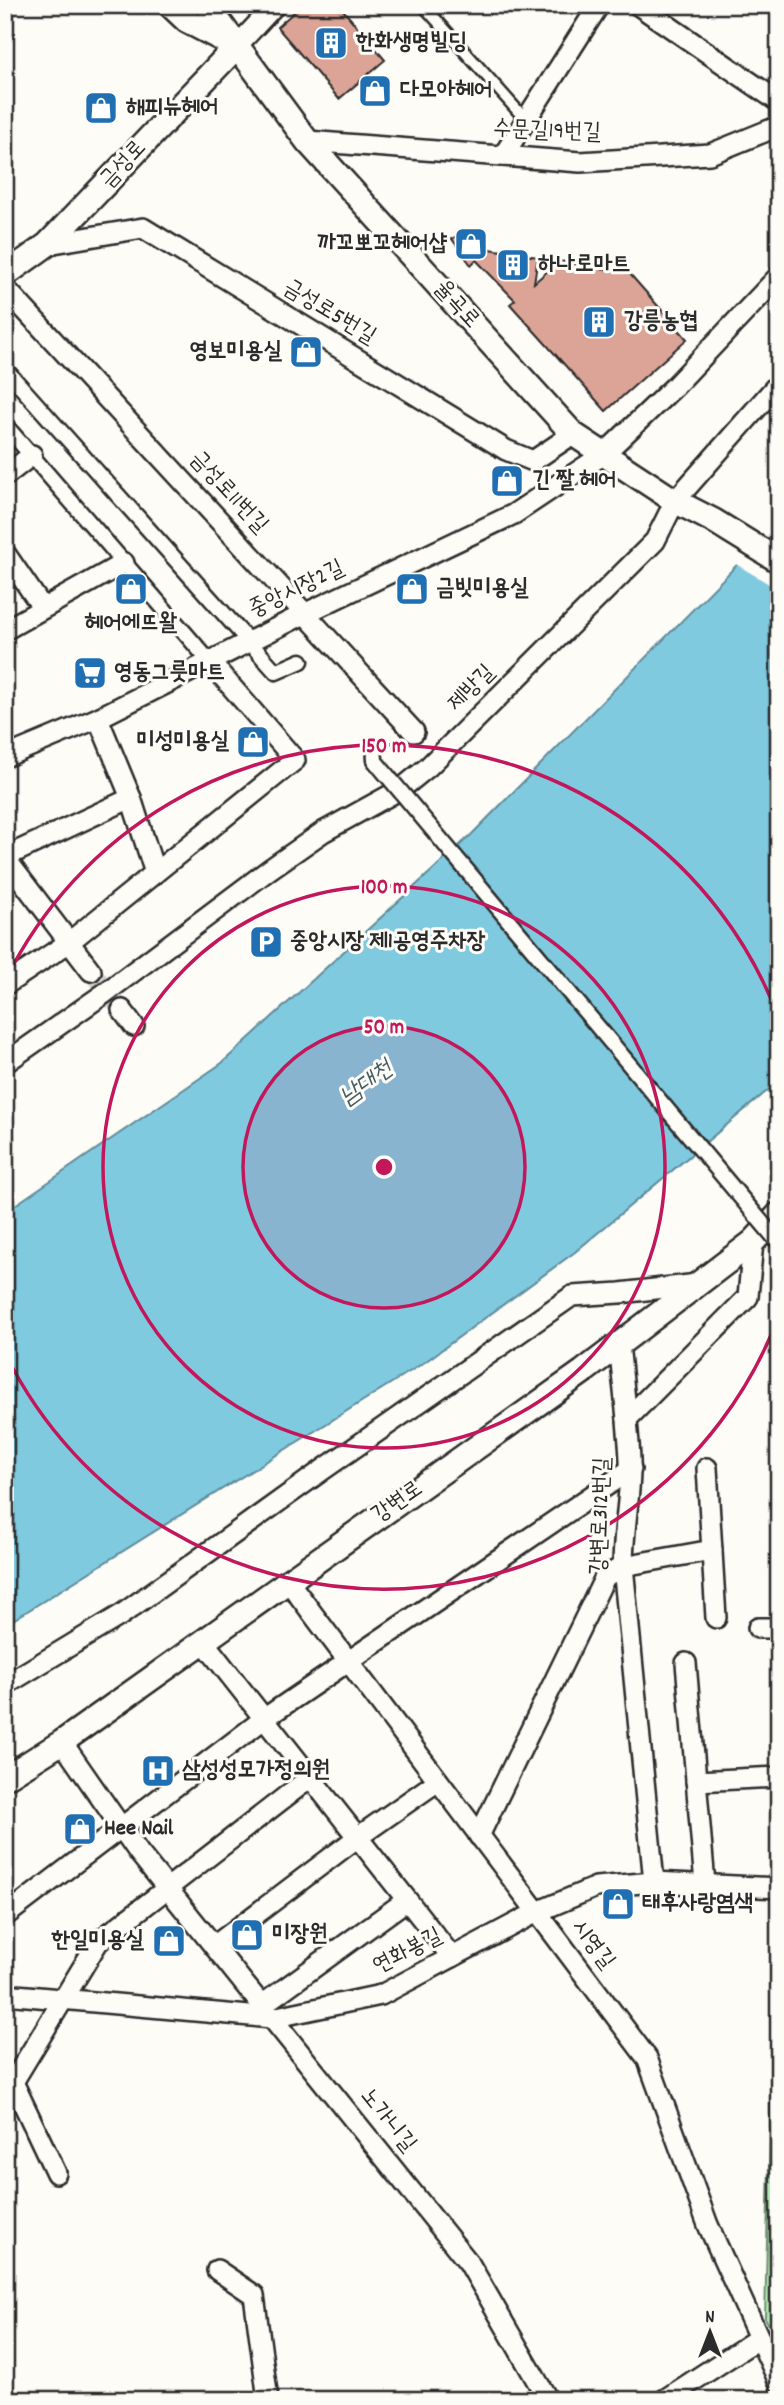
<svg xmlns="http://www.w3.org/2000/svg" width="784" height="2405" viewBox="0 0 784 2405" font-family="Dekko,'Poor Story',sans-serif">
<style>
.green{fill:#b2efb6;stroke:#6e8d70;stroke-width:2}
.water{fill:#80cae0;stroke:#5e8a98;stroke-width:2}
.pier{fill:#fdfcf7}
.building{fill:#dca496;stroke:#2b2b2b;stroke-width:2}
.lines{fill:none;stroke-linecap:round;stroke-linejoin:round}
.minor-tunnel{stroke:#d3d2ce;stroke-width:19;stroke-dasharray:19 10;stroke-linecap:butt}
.service-casing{stroke:#2b2b2b;stroke-width:15}
.pedestrian-casing{stroke:#2b2b2b;stroke-width:19}
.minor-casing{stroke:#2b2b2b;stroke-width:24}
.tertiary-casing{stroke:#2b2b2b;stroke-width:28}
.service{stroke:#fdfcf7;stroke-width:10}
.pedestrian{stroke:#fdfcf7;stroke-width:14}
.minor{stroke:#fdfcf7;stroke-width:19}
.tertiary{stroke:#fdfcf7;stroke-width:23}
.pedestrian-bridge-casing{stroke:#2b2b2b;stroke-width:19;stroke-linecap:butt}
.pedestrian-bridge{stroke:#fdfcf7;stroke-width:14}
.ring{fill:none;stroke:#c2185b;stroke-width:3.5}
.labels{text-anchor:middle;dominant-baseline:central;stroke-width:6;stroke-linejoin:round;paint-order:stroke}
.poi-label{font-size:23px;font-weight:bold;fill:#2b2b2b;stroke:#fdfcf7;text-anchor:start}
.street-label{font-size:23px;fill:#2b2b2b;stroke:#fdfcf7}
.water-label{font-size:24px;font-style:italic;fill:#445b61;stroke:#fdfcf7}
.centre{fill:#c2185b;stroke:#fdfcf7;stroke-width:3.5}
.ring-label{font-size:21px;text-anchor:middle;font-weight:bold;fill:#c2185b;stroke:#fdfcf7;stroke-width:6;stroke-linejoin:round;paint-order:stroke}
</style>
<rect width="100%" height="100%" fill="#fdfcf7"/>
<filter id="ink" filterUnits="userSpaceOnUse"><feTurbulence type="fractalNoise" baseFrequency=".0143" numOctaves="2"/><feDisplacementMap in="SourceGraphic" scale="14" xChannelSelector="R" yChannelSelector="G"/><feConvolveMatrix kernelMatrix="1 2 1 2 8 2 1 2 1" color-interpolation-filters="sRGB"/></filter>
<g filter="url(#ink)">
<polygon class="green" points="779,2048 779,2342 765,2318 772,2051"/>
<polygon class="water" points="779,522 779,1081 575,1252 425,1362 5,1625 5,1212 222,1063 472,834"/>
<polygon class="pier" points="766,529 779,537 779,590 734,563"/>
<g class="building">
<polygon points="302,5 339,5 385,60 339,99 277,27"/>
<polygon points="461,233 486,241 484,248 538,257 534,283 559,261 629,273 687,339 606,411 510,304 515,300 476,260 471,265 452,239"/>
</g>
<g class="lines">
<polyline class="minor-tunnel" points="91,971 122,1010"/>
<defs>
<polyline id="service" points="423,5 526,120"/>
<g id="pedestrian">
<polyline points="5,369 276,672 301,661"/>
<polyline points="5,425 210,662"/>
</g>
<g id="minor">
<polyline points="638,5 779,102"/>
<polyline points="236,47 275,5"/>
<polyline points="307,141 580,162 710,154 779,126"/>
<polyline points="503,156 599,5"/>
<polyline points="48,244 143,228 506,450 533,461 573,434"/>
<polyline points="5,288 414,732"/>
<polyline points="5,476 32,455"/>
<polyline points="5,553 42,607"/>
<polyline points="5,630 124,563"/>
<polyline points="98,718 131,798 155,873"/>
<polyline points="5,757 98,718 306,613 514,514 604,454 675,386 779,276"/>
<polyline points="5,857 131,798"/>
<polyline points="5,858 91,971"/>
<polyline points="5,985 68,943 295,760 210,662"/>
<polyline points="122,1010 134,1026"/>
<polyline points="5,1063 105,993 270,869 323,832 401,789 428,767 655,541 675,501 779,383"/>
<polyline points="619,1344 627,1419"/>
<polyline points="707,1468 716,1618"/>
<polyline points="288,1581 647,2058 708,2225 779,2382"/>
<polyline points="758,1628 779,1628"/>
<polyline points="203,1641 452,1957"/>
<polyline points="686,1663 705,1884"/>
<polyline points="5,1685 121,1615 324,1469 572,1296 620,1293 698,1284"/>
<polyline points="62,1742 139,1853 469,2263 548,2400"/>
<polyline points="696,1781 779,1777"/>
<polyline points="479,1836 605,1577 623,1566 712,1550"/>
<path d="M 654,1882 L 623,1566 C 623,1535 629,1504 630,1473 C 631,1455 628,1437 627,1419 L 748,1297 L 753,1242"/>
<polyline points="5,1916 265,1718 631,1469"/>
<polyline points="214,1946 358,1837 438,1781"/>
<polyline points="5,1994 272,2018 381,1995 537,1912 596,1887 654,1882 779,1888"/>
<polyline points="262,2005 407,1900"/>
<polyline points="13,2082 56,2173"/>
<polyline points="5,2102 13,2082 98,1942 311,1777"/>
<polyline points="217,2270 254,2295 268,2400"/>
<polyline points="664,2400 759,2338"/>
</g>
<g id="tertiary">
<polyline points="170,5 187,21 233,45"/>
<polyline points="207,5 307,141 573,434 675,501 714,521 779,561"/>
<polyline points="5,275 48,244 236,47"/>
<polyline points="5,1778 62,1742 584,1371 753,1242 779,1214"/>
</g>
</defs>
<use href="#service" class="service-casing"/>
<use href="#pedestrian" class="pedestrian-casing"/>
<use href="#minor" class="minor-casing"/>
<use href="#tertiary" class="tertiary-casing"/>
<use href="#service" class="service"/>
<use href="#pedestrian" class="pedestrian"/>
<use href="#minor" class="minor"/>
<use href="#tertiary" class="tertiary"/>
<defs>
<polyline id="pedestrian-bridge" points="374,742 375,761 779,1243"/>
</defs>
<use href="#pedestrian-bridge" class="pedestrian-bridge-casing"/>
<use href="#pedestrian-bridge" class="pedestrian-bridge"/>
</g>
</g>
<circle cx="384" cy="1167" r="141" fill="#c2185b" fill-opacity=".12"/>
<g class="ring">
<circle cx="384" cy="1167" r="141"/>
<circle cx="384" cy="1167" r="281"/>
<path d="M778 1318A422 422 0 0 1 6 1355M6 979A422 422 0 0 1 778 1016"/>
</g>
<defs>
<symbol id="building-square" viewBox="-11 -11 22 22"><rect x="-9" y="-9" width="18" height="18" rx="4" fill="#1f6fb2" stroke="#fdfcf7"/><path d="M-4-6H4V6H1V3H-1V6H-4ZM-2.5-4.3h1.7v1.8h-1.7ZM.8-4.3h1.7v1.8H.8ZM-2.5-1h1.7V.8h-1.7ZM.8-1h1.7V.8H.8Z" fill="#fff"/></symbol>
<symbol id="shop-square" viewBox="-11 -11 22 22"><rect x="-9" y="-9" width="18" height="18" rx="4" fill="#1f6fb2" stroke="#fdfcf7"/><path d="M-5-2.5h2.3a2.7 3.5 0 0 1 5.4 0H5L5.5 6h-11ZM-1.5-2.5h3a1.5 2.3 0 0 0-3 0Z" fill="#fff"/></symbol>
<symbol id="supermarket-square" viewBox="-11 -11 22 22"><rect x="-9" y="-9" width="18" height="18" rx="4" fill="#1f6fb2" stroke="#fdfcf7"/><path d="M-6-5.5h2.5l.6 2H6L4.5 2H-2.5L-4.4-4H-6ZM-1.5 3.2a1.3 1.3 0 1 0 .1 0ZM3 3.2a1.3 1.3 0 1 0 .1 0Z" fill="#fff"/></symbol>
<symbol id="parking-square" viewBox="-11 -11 22 22"><rect x="-9" y="-9" width="18" height="18" rx="4" fill="#1f6fb2" stroke="#fdfcf7"/><path d="M-3.5-5.5H1a3.5 3.5 0 0 1 0 7H-1V5.5H-3.5ZM-1-3.4V-.6H.8a1.4 1.4 0 0 0 0-2.8Z" fill="#fff"/></symbol>
<symbol id="hospital-square" viewBox="-11 -11 22 22"><rect x="-9" y="-9" width="18" height="18" rx="4" fill="#1f6fb2" stroke="#fdfcf7"/><path d="M-5-5h3v3.5h4V-5h3V5h-3V1.5h-4V5h-3Z" fill="#fff"/></symbol>
</defs>
<g fill-rule="evenodd">
<use href="#building-square" x="312" y="24" width="38" height="38"/>
<use href="#shop-square" x="356" y="72" width="38" height="38"/>
<use href="#shop-square" x="82" y="89" width="38" height="38"/>
<use href="#shop-square" x="452" y="225" width="38" height="38"/>
<use href="#building-square" x="494" y="246" width="38" height="38"/>
<use href="#building-square" x="580" y="303" width="38" height="38"/>
<use href="#shop-square" x="287" y="333" width="38" height="38"/>
<use href="#shop-square" x="488" y="462" width="38" height="38"/>
<use href="#shop-square" x="112" y="570" width="38" height="38"/>
<use href="#shop-square" x="393" y="570" width="38" height="38"/>
<use href="#supermarket-square" x="71" y="654" width="38" height="38"/>
<use href="#shop-square" x="234" y="723" width="38" height="38"/>
<use href="#parking-square" x="247" y="923" width="38" height="38"/>
<use href="#hospital-square" x="139" y="1752" width="38" height="38"/>
<use href="#shop-square" x="61" y="1810" width="38" height="38"/>
<use href="#shop-square" x="599" y="1885" width="38" height="38"/>
<use href="#shop-square" x="228" y="1916" width="38" height="38"/>
<use href="#shop-square" x="150" y="1922" width="38" height="38"/>
</g>
<g class="labels">
<g class="poi-label">
<text x="356" y="43">한화생명빌딩</text>
<text x="400" y="91">다모아헤어</text>
<text x="126" y="108">해피뉴헤어</text>
<text x="447" y="244" text-anchor="end">까꼬뽀꼬헤어샵</text>
<text x="538" y="265">하나로마트</text>
<text x="624" y="322">강릉농협</text>
<text x="282" y="352" text-anchor="end">영보미용실</text>
<text x="532" y="481">긴 짤 헤어</text>
<text x="436" y="589">금빗미용실</text>
<text x="131" y="624" text-anchor="middle">헤어에뜨왈</text>
<text x="114" y="673">영동그릇마트</text>
<text x="229" y="742" text-anchor="end">미성미용실</text>
<text x="290" y="942">중앙시장 제1공영주차장</text>
<text x="182" y="1771">삼성성모가정의원</text>
<text x="104" y="1829">Hee Nail</text>
<text x="642" y="1904">태후사랑염색</text>
<text x="272" y="1935">미장원</text>
<text x="144" y="1941" text-anchor="end">한일미용실</text>
</g>
<g class="street-label">
<text transform="translate(547 132) rotate(2)">수문길19번길</text>
<text transform="translate(124 165) rotate(-47)">금성로</text>
<text transform="translate(456 305) rotate(48)">율곡로</text>
<text transform="translate(329 313) rotate(31)">금성로5번길</text>
<text transform="translate(228 493) rotate(47)">금성로11번길</text>
<text transform="translate(297 590) rotate(-26)">중앙시장2길</text>
<text transform="translate(472 689) rotate(-45)">제방길</text>
<text transform="translate(398 1503) rotate(-35)">강변로</text>
<text transform="translate(602 1516) rotate(-88)">강변로312번길</text>
<text transform="translate(592 1945) rotate(53)">시영길</text>
<text transform="translate(408 1952) rotate(-27)">연화봉길</text>
<text transform="translate(387 2121) rotate(51)">노가니길</text>
</g>
<g class="water-label">
<text transform="translate(367 1084) rotate(-36)">남대천</text>
</g>
</g>
<circle cx="384" cy="1167" r="10" class="centre"/>
<g class="ring-label">
<text x="384" y="752">150 m</text>
<text x="384" y="893">100 m</text>
<text x="384" y="1033">50 m</text>
</g>
<rect width="784" height="2405" fill="none" stroke="#fdfcf7" stroke-width="28"/>
<rect x="14" y="14" width="756" height="2377" fill="none" stroke="#2b2b2b" stroke-width="2.5" filter="url(#ink)"/>
<g transform="translate(710 2332)" stroke="#fdfcf7" stroke-width="5" paint-order="stroke">
<path d="M0-5L12 26L0 18L-12 26Z" fill="#2b2b2b"/>
<text y="-10" font-size="19" font-weight="bold" text-anchor="middle" fill="#2b2b2b">N</text>
</g>
</svg>
